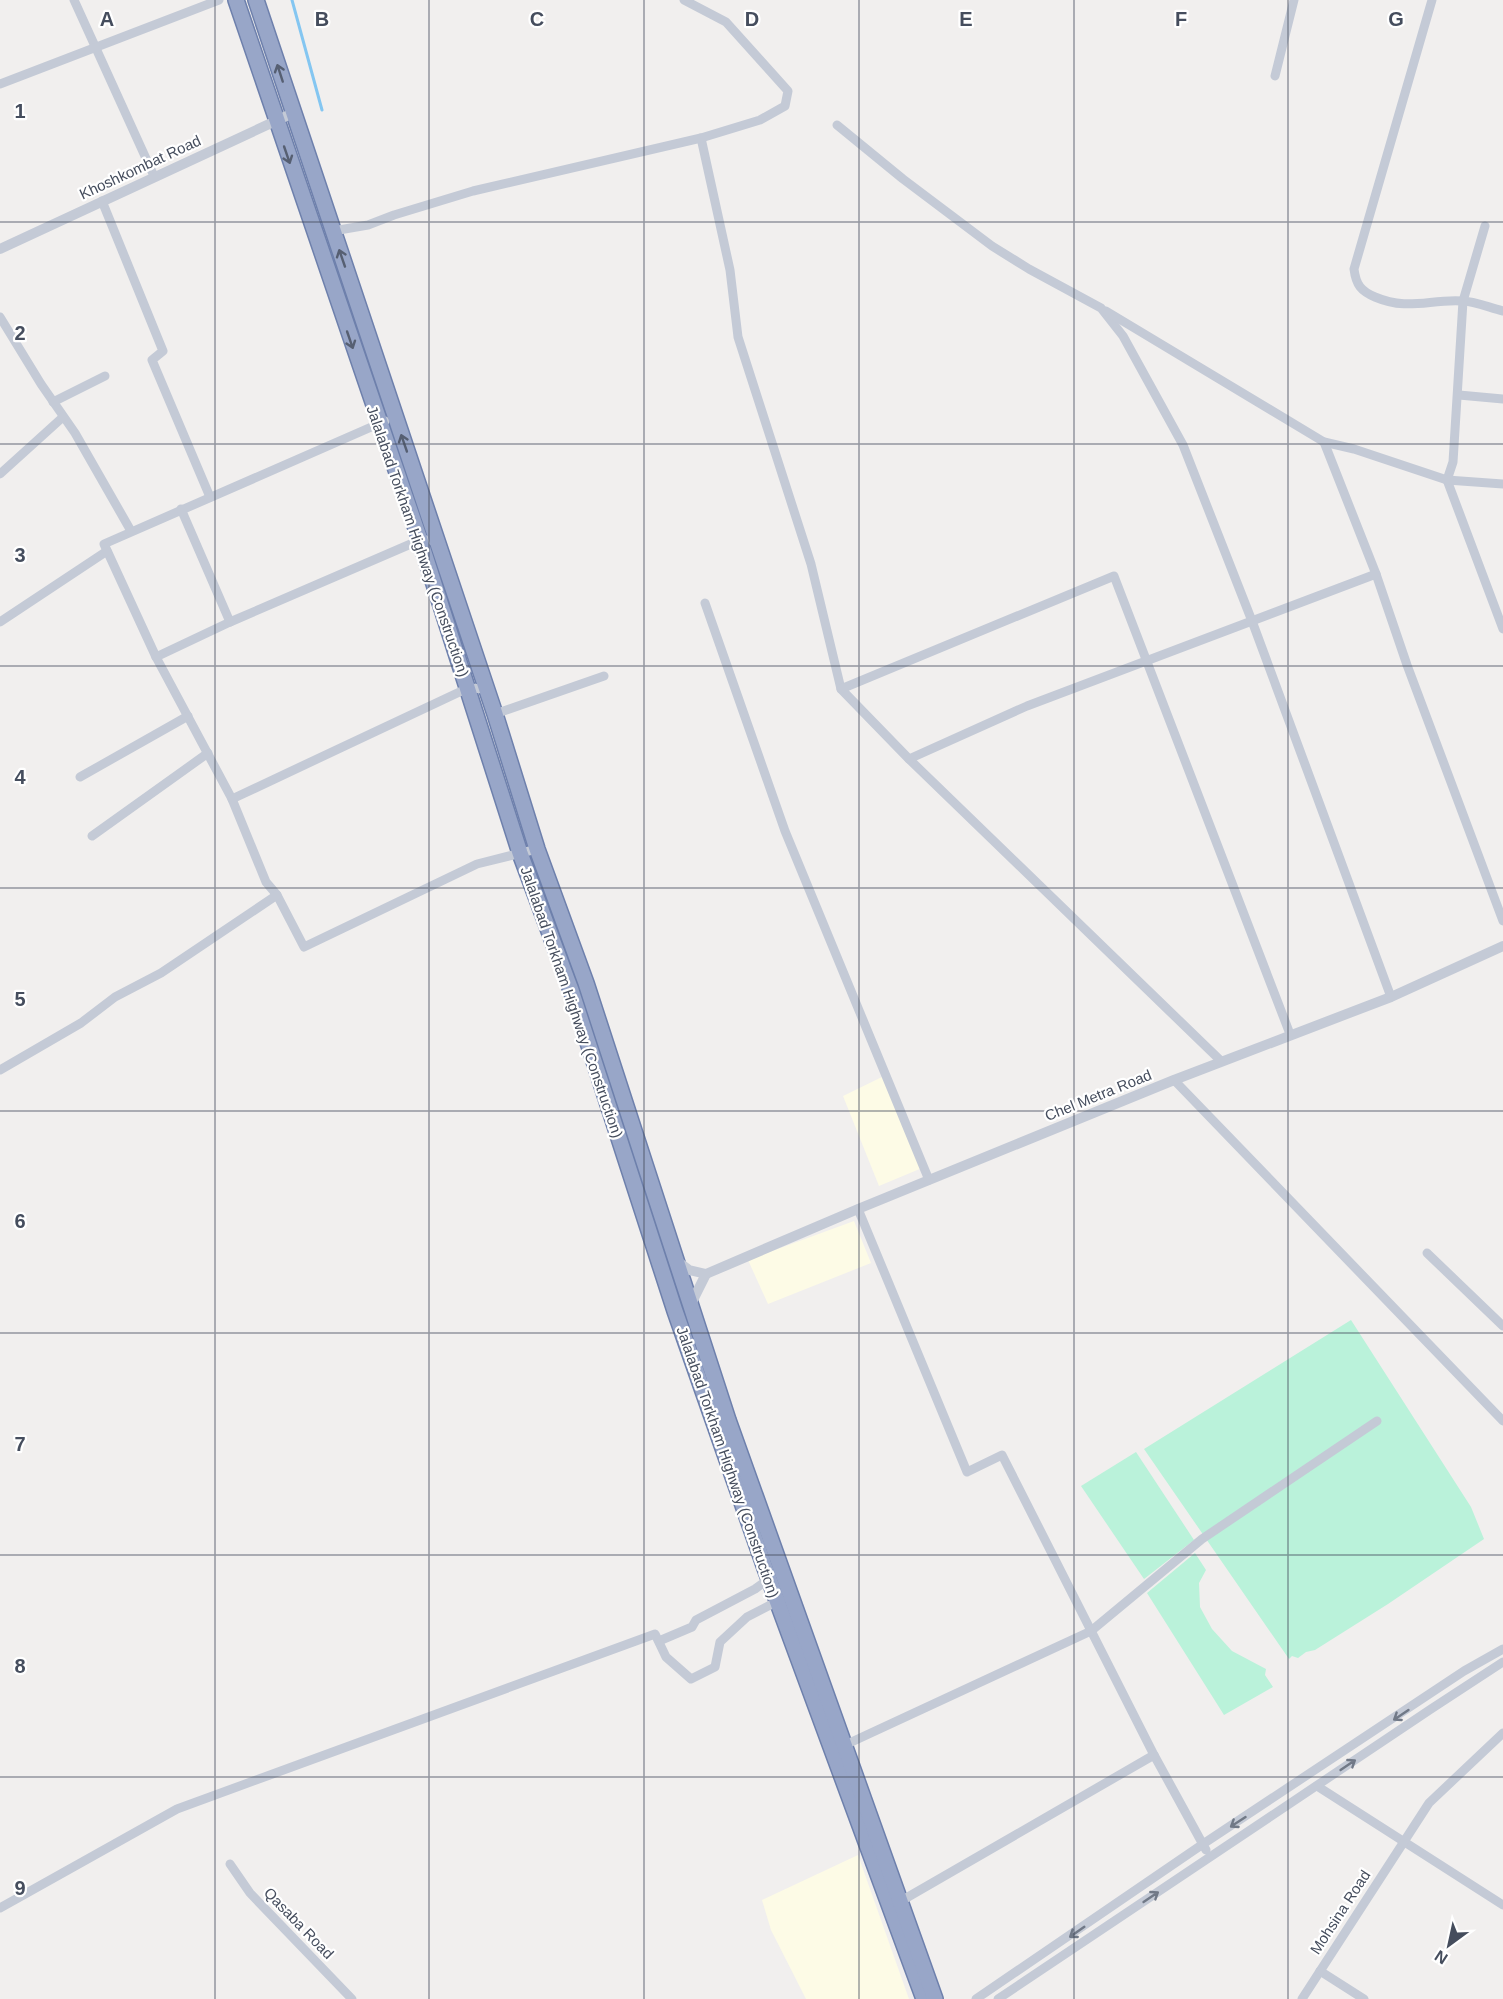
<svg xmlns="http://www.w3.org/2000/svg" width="1503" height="1999" viewBox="0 0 1503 1999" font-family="Helvetica,sans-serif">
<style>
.commercial{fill:#fdfbe6}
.green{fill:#baf2da}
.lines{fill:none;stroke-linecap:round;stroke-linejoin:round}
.stream{stroke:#84c6f1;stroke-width:3}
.trunk-casing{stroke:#6e80ac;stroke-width:18}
.minor{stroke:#c4cad6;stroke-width:9}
.tertiary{stroke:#c4cad6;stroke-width:10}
.trunk{stroke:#98a6c8;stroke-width:15}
.oneway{stroke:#565f72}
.oneway2{stroke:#717987}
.grid{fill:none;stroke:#454d5d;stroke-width:1.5;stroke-opacity:0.55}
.labels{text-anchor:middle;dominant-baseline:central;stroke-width:4.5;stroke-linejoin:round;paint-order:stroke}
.street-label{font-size:15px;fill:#454d5d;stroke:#fff}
.grid-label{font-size:20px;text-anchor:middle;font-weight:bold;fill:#454d5d;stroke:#fff;stroke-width:4.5;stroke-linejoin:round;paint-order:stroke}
</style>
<rect width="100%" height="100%" fill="#f1efee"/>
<g class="commercial">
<polygon points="882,1077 922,1168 879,1186 843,1096"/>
<polygon points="854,1221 871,1263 768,1304 748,1260"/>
<polygon points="858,1855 909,1999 806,1999 771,1930 762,1900"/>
</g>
<g class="green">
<polygon points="1351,1320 1471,1507 1484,1539 1388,1604 1315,1650 1306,1652 1298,1658 1292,1656 1289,1659 1144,1449"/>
<polygon points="1136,1452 1194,1540 1144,1579 1081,1486"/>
<polygon points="1195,1553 1206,1570 1199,1583 1200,1607 1212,1629 1232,1651 1266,1669 1265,1675 1273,1687 1224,1715 1147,1593"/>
</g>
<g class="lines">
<polyline class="stream" points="292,0 322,110"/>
<defs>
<g id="trunk">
<polyline points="236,0 420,540 520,853 571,990 675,1311 765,1568 924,1999"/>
<polyline points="256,0 495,714 537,849 586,983 728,1420 935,1999"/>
</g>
</defs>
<use href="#trunk" class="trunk-casing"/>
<g class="minor">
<polyline points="74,0 154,176"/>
<path d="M 1432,0 L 1354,269 C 1356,285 1361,291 1375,297 C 1408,311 1429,299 1462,301 C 1475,301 1490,308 1503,311"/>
<polyline points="1275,76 1294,0"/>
<polyline points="0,84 219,0"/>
<polyline points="837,125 903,179 992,246 1029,269 1101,308 1123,336 1183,445 1252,621 1391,997"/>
<polyline points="701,138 730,270 738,337 811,564 841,689 909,759 1221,1061"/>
<polyline points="102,201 163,351 152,360 210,497"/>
<polyline points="1485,226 1463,301 1453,462 1447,480 1503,629"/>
<polyline points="333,231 368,225 394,215 473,191 701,138 760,120 785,106 788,91 726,22 684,0"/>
<polyline points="1106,311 1324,442 1354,449 1447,480 1503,484"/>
<polyline points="0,317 41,384 75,433 131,531"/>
<polyline points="1459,395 1503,399"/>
<polyline points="53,402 105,376"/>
<polyline points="385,421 104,544 156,657 232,799 266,882 277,895 304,947 477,864 537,849"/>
<polyline points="1324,442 1376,574 1407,665 1503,921"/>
<polyline points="0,474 63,417"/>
<polyline points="181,509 230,622"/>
<polyline points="705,603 785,831 929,1180"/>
<polyline points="0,622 107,551"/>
<polyline points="156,657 230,622 420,540 437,540"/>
<polyline points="841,689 1114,576 1290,1034"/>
<polyline points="495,714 604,676"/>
<polyline points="909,759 1027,706 1376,574"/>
<polyline points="80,777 188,716"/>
<polyline points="232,799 468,688 486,689"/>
<polyline points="92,836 208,753"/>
<polyline points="0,1070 81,1023 115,997 161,973 277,895"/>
<polyline points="1174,1080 1503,1421"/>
<polyline points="858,1209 967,1472 1002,1455 1154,1755"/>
<polyline points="1427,1253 1503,1326"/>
<polyline points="659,1641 692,1627 696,1620 755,1589 769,1579"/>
<polyline points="845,1745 1091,1631 1202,1539 1377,1421"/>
<polyline points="1317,1786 1503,1905"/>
<polyline points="230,1864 250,1893 352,1999"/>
<polyline points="901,1901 1154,1755 1206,1850"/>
<polyline points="0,1908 177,1809 655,1634 666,1657 691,1679 715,1667 720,1642 747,1617 780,1600"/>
<polyline points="1320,1971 1364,1999"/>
<polyline points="976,1999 1203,1844 1464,1671 1503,1649"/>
<polyline points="998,1999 1431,1709 1503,1662"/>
<polyline points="1302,1999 1429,1803 1503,1733"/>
</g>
<g class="tertiary">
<polyline points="0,249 293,113"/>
<polyline points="677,1261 689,1270 706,1274"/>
<polyline points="706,1274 858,1209 1174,1080 1391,997 1503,946"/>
<polyline points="690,1306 706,1274"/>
</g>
<use href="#trunk" class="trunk"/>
</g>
<defs><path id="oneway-shaft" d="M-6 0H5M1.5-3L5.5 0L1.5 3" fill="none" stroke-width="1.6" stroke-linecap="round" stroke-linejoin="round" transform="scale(1.5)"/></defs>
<g class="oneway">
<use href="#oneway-shaft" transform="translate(280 73) rotate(-108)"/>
<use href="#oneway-shaft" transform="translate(287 155) rotate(71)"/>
<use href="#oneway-shaft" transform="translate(342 258) rotate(-109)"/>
<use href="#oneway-shaft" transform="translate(350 340) rotate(71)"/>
<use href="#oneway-shaft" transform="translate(404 443) rotate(-109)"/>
</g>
<g class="oneway2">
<use href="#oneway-shaft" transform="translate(1401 1715) rotate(146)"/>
<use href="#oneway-shaft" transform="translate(1348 1765) rotate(-34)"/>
<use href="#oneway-shaft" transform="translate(1238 1822) rotate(147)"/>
<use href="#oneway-shaft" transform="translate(1151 1897) rotate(-34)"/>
<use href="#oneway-shaft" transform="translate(1077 1932) rotate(145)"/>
</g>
<path class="grid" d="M 215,0 L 215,1999M 429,0 L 429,1999M 644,0 L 644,1999M 859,0 L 859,1999M 1074,0 L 1074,1999M 1288,0 L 1288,1999M 0,222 L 1503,222M 0,444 L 1503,444M 0,666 L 1503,666M 0,888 L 1503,888M 0,1111 L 1503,1111M 0,1333 L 1503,1333M 0,1555 L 1503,1555M 0,1777 L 1503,1777"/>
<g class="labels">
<g class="street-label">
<text transform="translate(140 167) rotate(-25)">Khoshkombat Road</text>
<text transform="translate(418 541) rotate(71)">Jalalabad Torkham Highway (Construction)</text>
<text transform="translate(572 1002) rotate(71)">Jalalabad Torkham Highway (Construction)</text>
<text transform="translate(1098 1095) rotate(-22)">Chel Metra Road</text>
<text transform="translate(728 1462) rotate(71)">Jalalabad Torkham Highway (Construction)</text>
<text transform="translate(1340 1912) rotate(-57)">Mohsina Road</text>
<text transform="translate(299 1923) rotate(46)">Qasaba Road</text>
</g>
</g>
<g class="grid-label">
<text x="107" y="26">A</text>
<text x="322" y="26">B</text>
<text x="537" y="26">C</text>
<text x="752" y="26">D</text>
<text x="966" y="26">E</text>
<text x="1181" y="26">F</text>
<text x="1396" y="26">G</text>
<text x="20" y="118">1</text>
<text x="20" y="340">2</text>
<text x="20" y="562">3</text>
<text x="20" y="784">4</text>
<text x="20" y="1006">5</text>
<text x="20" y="1228">6</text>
<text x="20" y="1451">7</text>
<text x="20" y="1673">8</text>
<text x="20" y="1895">9</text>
</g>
<g transform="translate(1449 1945) rotate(213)" stroke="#ffffff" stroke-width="4.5" paint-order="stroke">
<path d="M0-4.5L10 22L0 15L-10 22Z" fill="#454d5d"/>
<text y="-9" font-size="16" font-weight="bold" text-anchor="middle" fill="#454d5d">N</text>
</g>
</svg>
